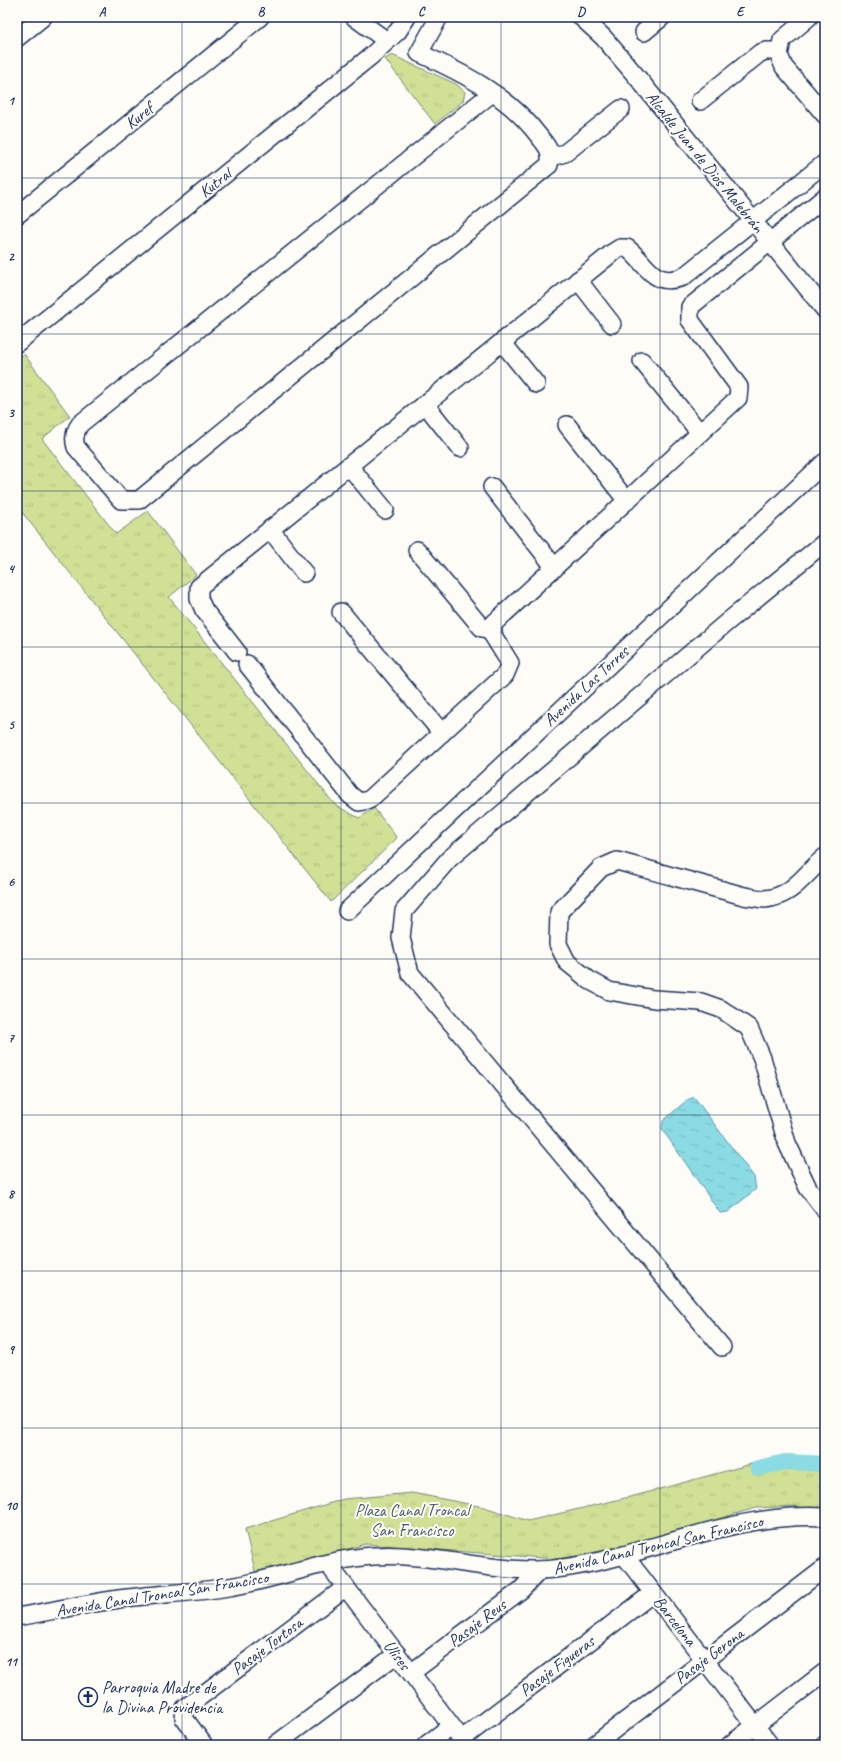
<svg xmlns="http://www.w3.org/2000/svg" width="842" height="1762" viewBox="0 0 842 1762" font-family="Caveat,sans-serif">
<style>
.park{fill:url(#park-tufts);stroke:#76887a}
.water{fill:url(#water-ripples);stroke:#5e96ae}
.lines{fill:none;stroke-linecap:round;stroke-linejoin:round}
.canal{stroke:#8adbe3;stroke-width:16}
.minor-casing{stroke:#1b2f5e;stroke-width:20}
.minor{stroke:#fdfcf7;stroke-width:17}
.grid{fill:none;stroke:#1b2f5e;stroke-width:1;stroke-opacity:0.55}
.labels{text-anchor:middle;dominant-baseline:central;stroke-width:4;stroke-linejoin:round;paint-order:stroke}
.street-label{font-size:17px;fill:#1b2f5e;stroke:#fdfcf7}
.park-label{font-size:17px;fill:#485c6c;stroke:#fdfcf7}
.poi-label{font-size:17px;fill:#1b2f5e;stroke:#fdfcf7;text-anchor:start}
.neatline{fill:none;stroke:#1b2f5e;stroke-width:1.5}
.grid-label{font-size:13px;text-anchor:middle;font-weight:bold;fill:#1b2f5e}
</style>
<defs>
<pattern id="park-tufts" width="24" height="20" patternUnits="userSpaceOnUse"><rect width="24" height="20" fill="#d0e195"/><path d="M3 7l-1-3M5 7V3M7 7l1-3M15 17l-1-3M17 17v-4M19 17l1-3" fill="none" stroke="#b2c183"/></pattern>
<pattern id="water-ripples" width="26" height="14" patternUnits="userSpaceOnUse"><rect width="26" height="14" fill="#8adbe3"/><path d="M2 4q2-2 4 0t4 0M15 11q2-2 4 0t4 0" fill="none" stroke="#76bcc5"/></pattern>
</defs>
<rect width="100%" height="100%" fill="#fdfcf7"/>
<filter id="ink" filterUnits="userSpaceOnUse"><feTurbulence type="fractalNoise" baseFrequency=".025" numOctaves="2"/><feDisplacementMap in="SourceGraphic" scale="8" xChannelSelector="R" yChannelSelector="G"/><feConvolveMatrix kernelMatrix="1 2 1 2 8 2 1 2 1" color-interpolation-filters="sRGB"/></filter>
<g filter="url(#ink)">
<g class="park">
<polygon points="392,55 456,84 465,92 463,101 435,124 385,59"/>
<polygon points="24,354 70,416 42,439 116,534 148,511 196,575 169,597 335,805 359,818 374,808 397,838 331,902 17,506 17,359"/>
<polygon points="784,1455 825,1457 825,1512 794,1506 756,1508 593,1554 556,1559 365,1544 256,1575 245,1529 344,1499 412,1493 484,1507 528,1521 638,1495"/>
</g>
<polygon class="water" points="694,1097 754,1177 756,1189 728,1212 720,1213 662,1129 663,1121 687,1100"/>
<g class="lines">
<polyline class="canal" points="758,1468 785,1462 825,1464"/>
<defs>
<g id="minor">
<polyline points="354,17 387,41"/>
<path d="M 439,17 L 419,53 C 463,73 509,96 538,135 C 546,145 553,151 549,165 L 139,500 L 121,500 L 76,447 C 73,438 75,431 80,424 L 492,93"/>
<polyline points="581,17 603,37 637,77 825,310"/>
<polyline points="809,17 782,40 779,55 784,67 825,115"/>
<polyline points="644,32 662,17"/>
<polyline points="17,38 43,17"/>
<polyline points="700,101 760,53 766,51 779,51"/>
<polyline points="551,157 565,153 621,109"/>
<polyline points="17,215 260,17"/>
<polyline points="578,280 612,324"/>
<polyline points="502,342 536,384"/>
<polyline points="17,343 371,56 398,31 407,17"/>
<polyline points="642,361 700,433"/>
<polyline points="425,404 460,448"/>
<polyline points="567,425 627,501"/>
<polyline points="349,466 385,510"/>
<polyline points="492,487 555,568"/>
<polyline points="270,529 304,573"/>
<polyline points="417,550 482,628 493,630"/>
<polyline points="341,612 442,733"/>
<path d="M 237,652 L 204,610 L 199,599 L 199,587 L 612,253 L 620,248 L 627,248 C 647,263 652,288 683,277 L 825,163"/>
<polyline points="247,664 350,795 359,802 369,800 505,675 510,663 492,634 493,624 738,398 739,387 690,320 690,307 825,197"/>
<path d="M 825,857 C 805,873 794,896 765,899 C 759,899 751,897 744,896 L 617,861 L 601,868 L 559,912 L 558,944 L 567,962 L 589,980 L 609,991 L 654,999 L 701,1002 L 721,1009 L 749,1028 L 762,1058 L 787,1143 L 808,1188 L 825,1210"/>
<polyline points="347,911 825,462"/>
<polyline points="722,1347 410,973 401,938 404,911 449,859 726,623 825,542"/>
<polyline points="624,1555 770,1745"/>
<polyline points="328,1564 466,1745"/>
<path d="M 17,1617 C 51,1611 85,1604 119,1599 C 155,1594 193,1593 229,1587 C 278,1579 325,1559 374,1556 C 438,1552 500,1577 563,1568 C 652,1555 731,1512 825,1517"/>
<polyline points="411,1673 521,1590 540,1570"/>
<polyline points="462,1739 653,1593"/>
<polyline points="204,1745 184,1718 185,1708 346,1587"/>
<polyline points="275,1745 397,1654"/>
<polyline points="426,1745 451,1726"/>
<polyline points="594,1745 825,1568"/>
<polyline points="730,1745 825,1672"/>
<polyline points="824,1745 825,1744"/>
</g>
</defs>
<use href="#minor" class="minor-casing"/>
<use href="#minor" class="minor"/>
</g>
</g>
<path class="grid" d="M 182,17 L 182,1745M 341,17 L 341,1745M 501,17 L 501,1745M 660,17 L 660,1745M 17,178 L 825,178M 17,334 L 825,334M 17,491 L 825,491M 17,647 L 825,647M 17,803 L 825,803M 17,959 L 825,959M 17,1115 L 825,1115M 17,1271 L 825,1271M 17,1428 L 825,1428M 17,1584 L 825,1584"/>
<defs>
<symbol id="church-ring" viewBox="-11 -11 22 22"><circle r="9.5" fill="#fdfcf7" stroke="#1b2f5e" stroke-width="1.5"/><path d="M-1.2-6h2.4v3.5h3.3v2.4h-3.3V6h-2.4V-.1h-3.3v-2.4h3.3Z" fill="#1b2f5e"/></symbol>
</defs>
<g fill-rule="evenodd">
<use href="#church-ring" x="77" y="1686" width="22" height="22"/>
</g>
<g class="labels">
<g class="street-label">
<text transform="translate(139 116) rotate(-39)">Kuref</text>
<text transform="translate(705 162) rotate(51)">Alcalde Juan de Dios Malebrán</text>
<text transform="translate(215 183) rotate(-39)">Kutral</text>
<text transform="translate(586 686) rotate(-43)">Avenida Las Torres</text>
<text transform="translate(658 1545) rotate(-13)">Avenida Canal Troncal San Francisco</text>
<text transform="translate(162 1594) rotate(-9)">Avenida Canal Troncal San Francisco</text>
<text transform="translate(675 1621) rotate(52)">Barcelona</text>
<text transform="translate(477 1623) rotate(-37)">Pasaje Reus</text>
<text transform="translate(267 1646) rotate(-37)">Pasaje Tortosa</text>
<text transform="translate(397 1655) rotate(53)">Ulises</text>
<text transform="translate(709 1656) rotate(-37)">Pasaje Gerona</text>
<text transform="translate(557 1666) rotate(-37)">Pasaje Figueras</text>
</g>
<g class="park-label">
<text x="412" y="1510">Plaza Canal Troncal<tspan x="412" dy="20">San Francisco</tspan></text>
</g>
<g class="poi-label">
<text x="102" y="1687">Parroquia Madre de<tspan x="102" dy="20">la Divina Providencia</tspan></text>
</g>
</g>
<rect width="842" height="1762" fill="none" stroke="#fdfcf7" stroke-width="44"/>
<rect x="22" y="22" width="798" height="1718" class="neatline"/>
<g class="grid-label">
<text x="102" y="16">A</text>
<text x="261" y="16">B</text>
<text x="421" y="16">C</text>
<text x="581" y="16">D</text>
<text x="740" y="16">E</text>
<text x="11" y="105">1</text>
<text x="11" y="261">2</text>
<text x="11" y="417">3</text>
<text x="11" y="573">4</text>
<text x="11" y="729">5</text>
<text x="11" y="886">6</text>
<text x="11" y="1042">7</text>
<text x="11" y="1198">8</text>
<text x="11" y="1354">9</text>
<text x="11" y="1510">10</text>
<text x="11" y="1666">11</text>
</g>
</svg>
